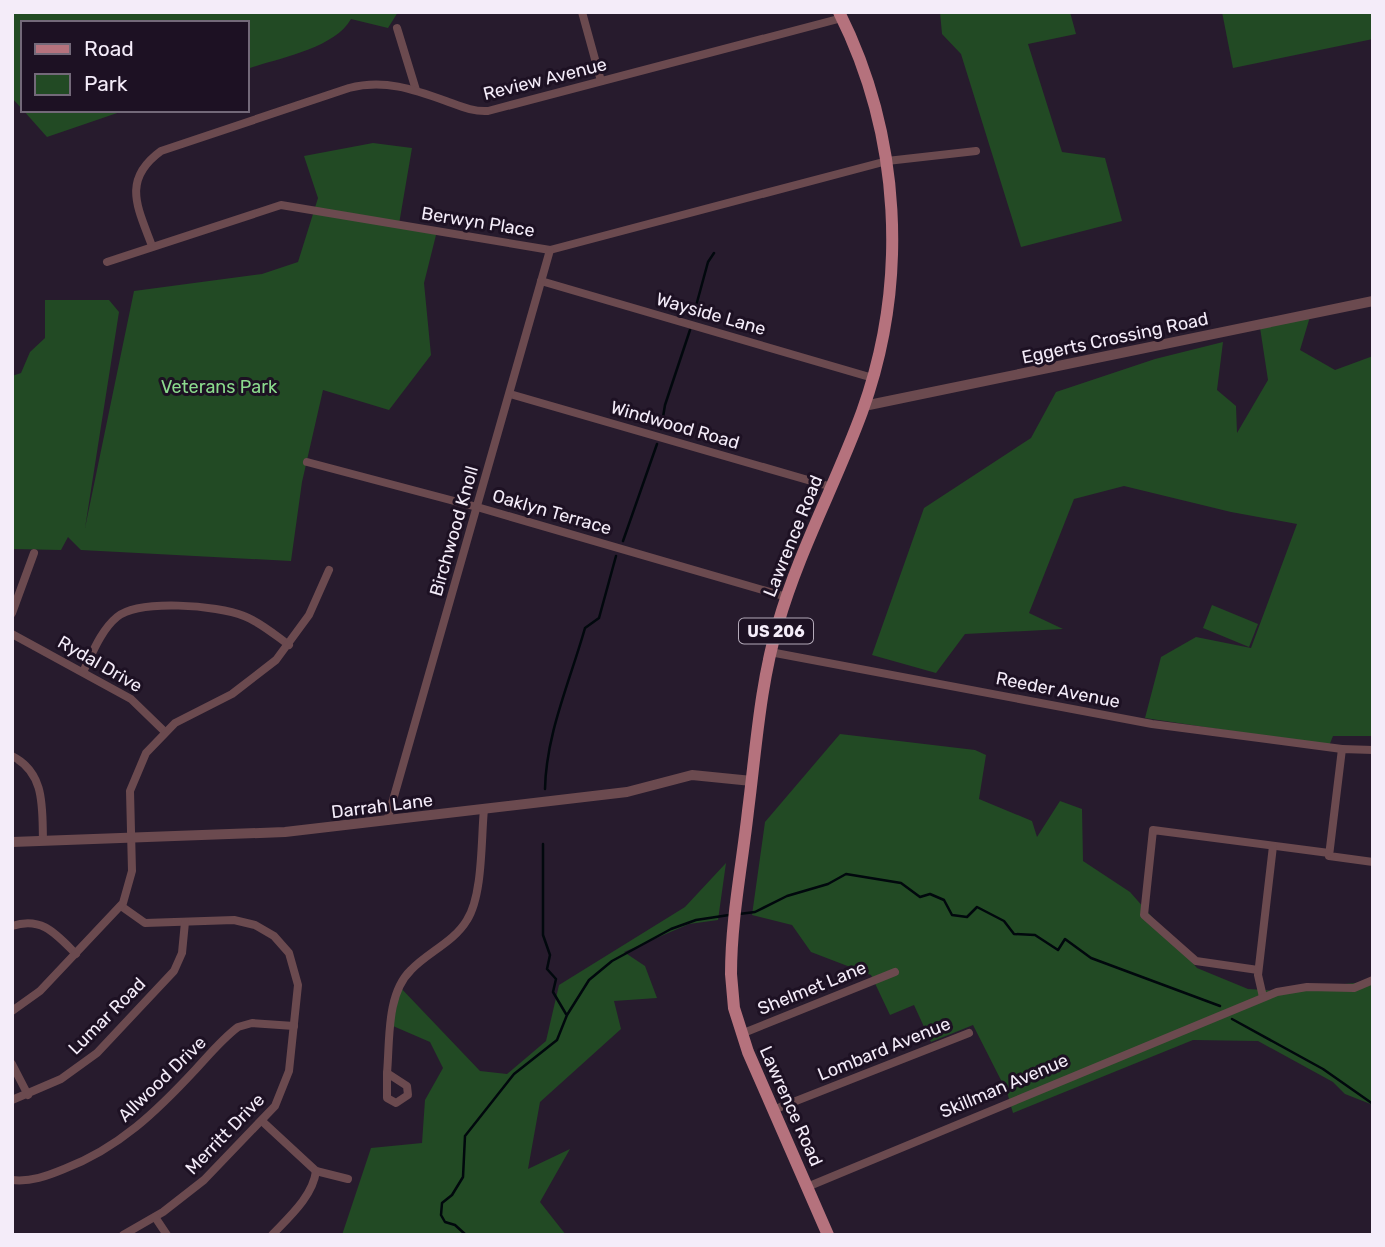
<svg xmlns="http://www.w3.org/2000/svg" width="1385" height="1247" viewBox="0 0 1385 1247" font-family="Rubik,sans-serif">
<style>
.green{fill:#224a24}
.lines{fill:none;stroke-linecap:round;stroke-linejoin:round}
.stream{stroke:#01080d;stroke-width:2.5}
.minor{stroke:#6b4a4f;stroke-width:8}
.tertiary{stroke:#6b4a4f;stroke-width:10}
.primary{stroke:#b5727d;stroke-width:12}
.labels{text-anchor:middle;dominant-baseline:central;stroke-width:6;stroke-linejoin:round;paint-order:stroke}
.shield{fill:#1d1123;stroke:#b4aab9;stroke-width:2}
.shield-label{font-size:16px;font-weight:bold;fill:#f4ecf9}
.street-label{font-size:18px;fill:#f4ecf9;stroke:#1d1123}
.park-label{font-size:18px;fill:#8bda8d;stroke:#1d1123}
</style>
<rect width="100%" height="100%" fill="#271b2d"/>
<g class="green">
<path d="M 12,12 L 398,12 L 388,28 L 351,19 C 334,49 278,58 247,69 L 247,23 L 23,23 L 23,110 L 12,98 Z"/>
<polygon points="940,12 1070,12 1076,34 1028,44 1062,152 1105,158 1122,221 1021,247 961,54 942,34"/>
<polygon points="1222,12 1373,12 1373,39 1233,68"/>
<polygon points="23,110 126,110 47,137"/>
<polygon points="373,143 412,148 399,224 437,231 424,283 431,355 389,410 323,390 302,482 291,561 81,550 68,537 61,550 12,549 12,376 21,373 30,352 45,338 45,300 109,300 119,312 85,528 134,291 262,274 298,262 318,198 304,156"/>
<polygon points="1312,310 1300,350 1335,370 1373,356 1373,736 1333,736 1329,746 1145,718 1161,657 1196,637 1251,648 1297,524 1231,512 1124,486 1074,499 1029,613 1063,629 965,634 936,673 872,655 924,508 1031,438 1056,392 1155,359 1223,342 1217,390 1236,406 1237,433 1268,380 1259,321"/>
<polygon points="1212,605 1258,624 1249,647 1203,628"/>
<polygon points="840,734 975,750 986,755 979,799 1032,821 1037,837 1060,801 1082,809 1083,861 1130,892 1197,968 1248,989 1278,991 1373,981 1373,1105 1345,1094 1333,1082 1258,1041 1193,1040 1013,1113 1007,1092 973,1025 931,1042 914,1005 890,1015 871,975 811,952 792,925 752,915 765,822"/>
<polygon points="726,863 718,920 689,924 624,952 645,966 657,998 614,1001 621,1029 540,1102 528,1169 570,1149 540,1202 566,1235 342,1235 371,1148 422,1143 425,1100 443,1068 430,1042 393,1026 398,985 480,1071 507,1074 546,1041 559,985 685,907"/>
</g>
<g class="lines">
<g class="stream">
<polyline points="693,317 708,262 714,253"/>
<polyline points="661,429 665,405 690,330"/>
<polyline points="623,541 657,444"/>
<path d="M 545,789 C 546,734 570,681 585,628 L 599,618 L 616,556"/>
<polyline points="543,844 543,935 550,955 547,969 556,979 553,992 566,1014"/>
<polyline points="739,914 755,912 787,896 828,884 846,874 901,883 920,897 930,894 944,900 952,915 967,917 977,907 1004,921 1014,934 1035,935 1058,950 1065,939 1091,958 1220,1006"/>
<polyline points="1232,1019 1323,1069 1373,1104"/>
<polyline points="466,1235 455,1225 445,1222 441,1215 442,1203 452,1195 463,1177 465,1136 514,1074 557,1040 567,1015 589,980 612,961 671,929 696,920 729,915"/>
</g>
<g class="minor">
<polyline points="582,12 601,81"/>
<polyline points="397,28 416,90"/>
<path d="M 152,246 C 138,208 121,180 161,151 L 349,88 C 384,79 413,89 446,101 C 460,106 473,112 488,111 L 842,18"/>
<polyline points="107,262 281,205 550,250 887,161 976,151"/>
<polyline points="541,281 873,378"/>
<polyline points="510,394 832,487"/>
<polyline points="307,462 477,507 787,597"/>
<polyline points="12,613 34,553"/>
<polyline points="12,634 131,699 164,731"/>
<polyline points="770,652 1152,724 1342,749"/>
<path d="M 83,672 C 92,654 101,630 117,617 C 139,599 217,605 244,616 C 260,622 275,635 289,645"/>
<polyline points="1373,750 1342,749 1329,856 1373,862"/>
<path d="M 12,756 C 46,773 42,809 43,841"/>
<polyline points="387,821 550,250"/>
<polyline points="121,906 145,923 234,920 255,925 274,936 289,953 298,985 289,1071 275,1106 204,1180 163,1212 123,1235"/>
<path d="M 12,926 C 42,916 56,934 76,954"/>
<polyline points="1258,970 1196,961 1144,915 1153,830 1329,853"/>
<polyline points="1263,997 1258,975 1273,846"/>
<polyline points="12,1011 40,991 123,903 132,871 130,791 146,753 175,723 232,694 276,660 309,615 329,570"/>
<polyline points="741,1034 895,972"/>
<polyline points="12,1064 28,1095"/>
<path d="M 387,1073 C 390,1041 386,994 411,970 C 428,952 454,942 467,920 C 483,895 481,839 484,809"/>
<polygon points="387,1073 407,1086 408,1095 396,1103 387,1098"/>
<polyline points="12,1100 61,1079 97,1053 174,971 182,953 185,922"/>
<polyline points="773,1110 969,1033"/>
<polyline points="263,1122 316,1171 348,1179"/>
<path d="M 12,1180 C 31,1182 47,1176 64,1169 C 119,1148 157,1111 196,1069 C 209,1055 222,1039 238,1027 L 252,1023 L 294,1026"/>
<polyline points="807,1187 1277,992 1307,987 1354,988 1373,980"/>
<polyline points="155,1217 167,1235"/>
<path d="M 272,1235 C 289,1217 313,1196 316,1171"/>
</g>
<g class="tertiary">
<polyline points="864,406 1373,301"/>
<polyline points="12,842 285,832 627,792 692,775 752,781"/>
</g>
<path class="primary" d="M 828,1235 L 748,1052 L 734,1008 L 731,974 C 731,920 742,865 748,811 C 756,749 760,684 778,624 C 799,551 836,483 862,412 C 909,282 901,136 839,12"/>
</g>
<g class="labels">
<rect class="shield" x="739" y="618.5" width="74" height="25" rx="5"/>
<g class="shield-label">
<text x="776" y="631">US 206</text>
</g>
<g class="street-label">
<text transform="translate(545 79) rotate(-14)">Review Avenue</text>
<text transform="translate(478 222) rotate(9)">Berwyn Place</text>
<text transform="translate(711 314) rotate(16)">Wayside Lane</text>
<text transform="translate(1115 338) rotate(-12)">Eggerts Crossing Road</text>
<text transform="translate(675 425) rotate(16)">Windwood Road</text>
<text transform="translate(552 512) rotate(16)">Oaklyn Terrace</text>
<text transform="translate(454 531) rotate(-74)">Birchwood Knoll</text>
<text transform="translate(793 536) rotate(-68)">Lawrence Road</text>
<text transform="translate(100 664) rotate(30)">Rydal Drive</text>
<text transform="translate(1058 690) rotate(11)">Reeder Avenue</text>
<text transform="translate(382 806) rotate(-7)">Darrah Lane</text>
<text transform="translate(812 988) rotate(-22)">Shelmet Lane</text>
<text transform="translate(107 1016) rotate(-45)">Lumar Road</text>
<text transform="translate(884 1049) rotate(-22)">Lombard Avenue</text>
<text transform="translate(162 1079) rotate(-44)">Allwood Drive</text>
<text transform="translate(1004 1086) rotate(-23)">Skillman Avenue</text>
<text transform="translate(791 1106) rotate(66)">Lawrence Road</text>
<text transform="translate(225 1134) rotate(-46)">Merritt Drive</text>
</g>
<g class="park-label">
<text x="219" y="387">Veterans Park</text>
</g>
</g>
<rect width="1385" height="1247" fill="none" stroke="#f4ecf9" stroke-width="28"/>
<rect x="21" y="21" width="228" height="91" fill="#1d1123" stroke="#736979" stroke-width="2"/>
<rect x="35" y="44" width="35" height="10" fill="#b5727d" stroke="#736979" stroke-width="2"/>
<text x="84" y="56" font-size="21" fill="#f4ecf9">Road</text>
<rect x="35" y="74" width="35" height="21" fill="#224a24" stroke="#736979" stroke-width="2"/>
<text x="84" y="91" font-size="21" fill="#f4ecf9">Park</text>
</svg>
